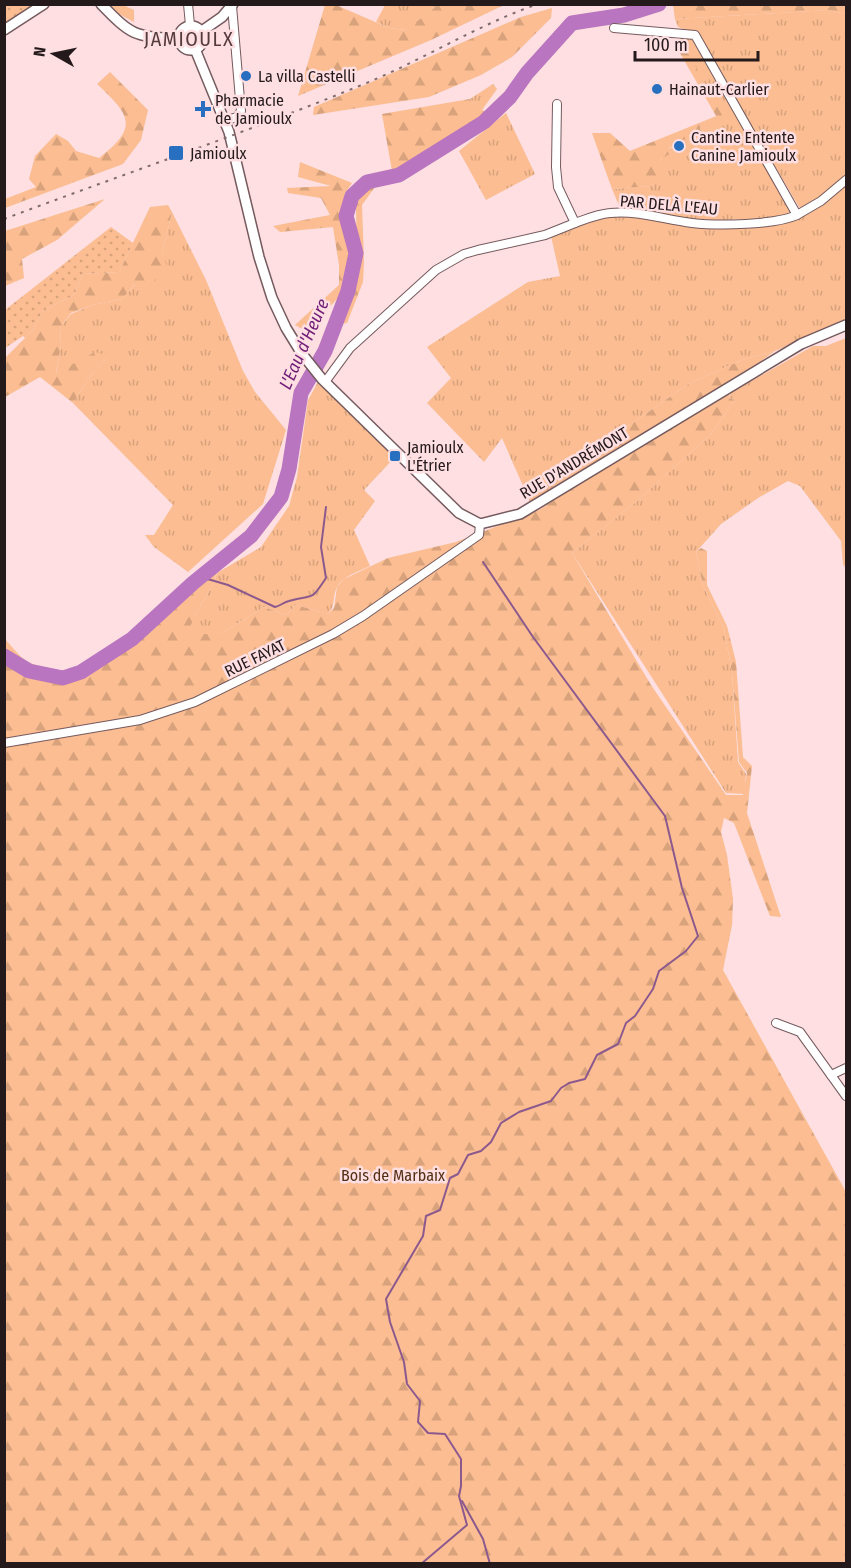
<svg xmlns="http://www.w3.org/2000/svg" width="851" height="1568" viewBox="0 0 851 1568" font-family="'Fira Sans Condensed',sans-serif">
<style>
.grass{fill:url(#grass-tufts)}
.forest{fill:url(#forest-firs)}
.park{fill:url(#park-dots)}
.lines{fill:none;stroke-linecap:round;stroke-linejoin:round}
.stream{stroke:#8c598e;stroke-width:2}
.river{stroke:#b975bf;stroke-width:15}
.minor-casing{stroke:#755a5e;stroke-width:10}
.tertiary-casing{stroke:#755a5e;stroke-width:12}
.minor{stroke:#fff;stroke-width:8}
.tertiary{stroke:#fff;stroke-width:9}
.rail{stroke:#806c6e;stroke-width:2;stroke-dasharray:3 6;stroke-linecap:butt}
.poi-dot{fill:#286fc0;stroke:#ffdfe2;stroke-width:2}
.labels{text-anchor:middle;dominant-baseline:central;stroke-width:5;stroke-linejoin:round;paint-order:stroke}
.poi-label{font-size:16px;fill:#24191b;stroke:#ffdfe2;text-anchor:start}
.street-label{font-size:16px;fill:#24191b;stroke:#ffdfe2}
.park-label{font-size:16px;fill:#522f15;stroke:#ffdfe2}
.water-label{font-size:18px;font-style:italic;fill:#711e79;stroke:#ffdfe2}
.quarter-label{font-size:20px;letter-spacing:1.5px;fill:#543b3e;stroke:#ffdfe2}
</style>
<defs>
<pattern id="grass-tufts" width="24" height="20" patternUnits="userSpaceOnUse" patternTransform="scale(1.5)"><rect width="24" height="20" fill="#fbbd91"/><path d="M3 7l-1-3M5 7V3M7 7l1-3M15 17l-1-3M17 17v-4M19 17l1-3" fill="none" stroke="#d7a27c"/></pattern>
<pattern id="forest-firs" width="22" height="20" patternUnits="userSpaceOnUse" patternTransform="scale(1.5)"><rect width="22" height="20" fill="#fbbd91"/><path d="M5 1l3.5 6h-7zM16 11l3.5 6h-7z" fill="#d7a27c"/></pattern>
<pattern id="park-dots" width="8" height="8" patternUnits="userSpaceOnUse" patternTransform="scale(1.5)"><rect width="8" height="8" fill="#fbbd91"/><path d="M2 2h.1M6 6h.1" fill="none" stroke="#d7a27c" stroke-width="1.8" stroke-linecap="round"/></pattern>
</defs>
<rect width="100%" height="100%" fill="#ffdfe2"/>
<g class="grass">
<polygon points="385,5 438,5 407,30 389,28 376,22"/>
<polygon points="829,10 846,14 846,178 825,196 803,208 799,207 697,34 678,27 675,19"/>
<path d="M 680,35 L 697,41 L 790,207 L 791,212 L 778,218 L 698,221 L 621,210 L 612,189 L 652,186 C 664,173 656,171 662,158 C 666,148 677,144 685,139 L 689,144 L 702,135 L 699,123 L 719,115 L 678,39 Z"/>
<polygon points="493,84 497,89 482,110 470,99"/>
<polygon points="506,113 535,174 486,200 459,151"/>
<polygon points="846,185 846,321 775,351 742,360 690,383 602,444 604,450 603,461 531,504 502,438 484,462 427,403 451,378 427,347 528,282 560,276 551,236 608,214 640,216 689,225 772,224 789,222 812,212"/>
<polygon points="172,212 206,280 243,371 255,392 286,430 263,504 188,572 154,547 145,535 154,535 173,505 73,403 90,376 108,357 56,374 61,345 60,327 71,314 92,305 122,299 162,254"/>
<polygon points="846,338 846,569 843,564 841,541 800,486 788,481 758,498 721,524 696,552 703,586 724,629 732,673 738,762 746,774 744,794 726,793 572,553 637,501 711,434 735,400 729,398 730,393 813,346 826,346"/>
<path d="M 318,382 L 322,382 L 395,457 L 364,490 L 375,501 L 354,530 L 370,566 C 360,571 343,576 337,587 C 332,597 336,605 328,614 L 296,605 L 286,615 L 264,607 L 220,634 L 186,634 L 196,613 L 214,583 L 217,573 L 261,547 L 289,506 L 297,477 L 308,400 Z"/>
</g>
<g class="forest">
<polygon points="110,5 123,5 134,10 134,22 119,14"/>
<polygon points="325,5 336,5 389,28 406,30 438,5 504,5 431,40 298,96"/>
<polygon points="673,5 846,5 846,14 829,10 675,19"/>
<polygon points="552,8 551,18 512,57 481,75 429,97 313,115 314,107 521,17"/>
<polygon points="681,40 723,116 719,121 673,41"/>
<path d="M 110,72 L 148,110 L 141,140 L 123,164 L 5,208 L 5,199 L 36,187 L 29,179 L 35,156 L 56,134 L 68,141 L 76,151 L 99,158 C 140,127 130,115 97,84 Z"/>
<polygon points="470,99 487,114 423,157 392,171 382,114"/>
<polygon points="699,123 702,135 689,144 685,139 669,148 671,153 661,159 659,178 652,186 612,189 592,133 610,133 630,151"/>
<polygon points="300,162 352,183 344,195 354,196 347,230 351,256 346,290 306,331 295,325 339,285 339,265 333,227 280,232 273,226 330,215 321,198 288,193 287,188 331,186 298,177"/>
<polygon points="370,183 375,187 362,205 364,261 363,282 347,323 342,324 357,276 356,203"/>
<polygon points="105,199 57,240 22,259 24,278 5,286 5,231"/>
<polygon points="168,205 172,212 162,254 168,268 150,284 135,284 122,299 92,305 71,313 60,327 61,345 56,373 95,352 109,356 90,376 73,403 40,377 5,397 5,358 32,331 43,311 74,295 83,274 119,272 150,207"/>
<polygon points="775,351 729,384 729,398 735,400 711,434 637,501 572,553 651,685 726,795 743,795 747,773 739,762 732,673 724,629 703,586 696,552 701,548 707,551 707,585 727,626 736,662 743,757 752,766 747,813 781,917 770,916 734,823 724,818 721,832 727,855 733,899 732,925 723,970 846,1192 846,1563 5,1563 4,638 20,656 28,662 46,669 65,671 100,667 156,625 222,550 214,583 196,613 187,634 220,634 264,607 286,615 296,605 328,614 334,608 337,587 344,579 388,558 456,542 539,510 602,468 604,450 602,444 690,383 742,360"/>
</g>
<g class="park">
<polygon points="5,5 36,5 5,24"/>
<polygon points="111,227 133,243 119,272 83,274 74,295 43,311 32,331 25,338 23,336 5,348 5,310"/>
</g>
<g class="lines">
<g class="stream">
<path d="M 201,577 L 228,585 L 275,607 C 280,606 284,602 289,601 C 314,593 309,604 326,578 L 321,547 L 326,507"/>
<polyline points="462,1501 483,1539 490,1564"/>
<polyline points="421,1564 467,1525 459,1496 461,1486 461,1459 445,1434 428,1433 418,1422 420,1401 407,1384 404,1362 390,1322 386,1299 423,1236 426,1216 440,1210 450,1178 458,1174 468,1155 481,1151 491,1142 501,1123 519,1112 551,1101 561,1088 569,1083 585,1079 597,1055 618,1044 626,1023 635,1016 653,989 659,971 686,951 698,936 682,888 665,816 533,637 483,562"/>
</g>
<polyline class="river" points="4,656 29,671 63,678 81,672 132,639 193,583 251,536 281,497 289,469 301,393 325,351 348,291 356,253 346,216 352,196 367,182 399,175 484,122 510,97 527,73 572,23 624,15 659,4"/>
<defs>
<g id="minor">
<polyline points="188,4 190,25"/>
<polyline points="224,121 237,117 241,111 232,6"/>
<polyline points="797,215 821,201 846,180"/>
<path d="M 575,223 C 586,219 598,214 610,213 C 638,210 665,220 692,223 C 718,226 775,225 797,215 L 695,35 L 614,28"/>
<polyline points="325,382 350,348 436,270 464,254 478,250 545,235 575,223 558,187 556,167 557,104"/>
<polyline points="4,743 140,720 195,702 333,634 363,616 479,535 480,524"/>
<polyline points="776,1023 800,1032 846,1096"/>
<polyline points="831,1075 846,1068"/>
</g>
<g id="tertiary">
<path d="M 101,4 C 133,37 134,36 180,39"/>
<circle cx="191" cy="38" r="12"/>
<polyline points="4,30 44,4"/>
<polyline points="202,31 222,17 233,4"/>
<polyline points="195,49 229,132 259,257 272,298 286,328 302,354 322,379 459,513 480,524 520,514 801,344 846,325"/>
</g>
</defs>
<use href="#minor" class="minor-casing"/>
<use href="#tertiary" class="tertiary-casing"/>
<use href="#minor" class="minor"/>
<use href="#tertiary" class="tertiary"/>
<path class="rail" d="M 4,219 C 124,174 245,133 364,84 C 423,60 477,25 538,4"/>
</g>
<g class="poi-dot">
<circle cx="246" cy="76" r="6"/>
<circle cx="657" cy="89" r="6"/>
<path d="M200 100h6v6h6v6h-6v6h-6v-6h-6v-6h6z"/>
<circle cx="679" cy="146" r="6"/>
<rect x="168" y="145" width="16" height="16" rx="3"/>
<rect x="389" y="450" width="12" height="12" rx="3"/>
</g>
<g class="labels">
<g class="poi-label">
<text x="258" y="76">La villa Castelli</text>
<text x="669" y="89">Hainaut-Carlier</text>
<text x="215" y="100">Pharmacie<tspan x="215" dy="18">de Jamioulx</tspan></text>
<text x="691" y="137">Cantine Entente<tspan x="691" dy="18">Canine Jamioulx</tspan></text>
<text x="190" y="153">Jamioulx</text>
<text x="407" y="447">Jamioulx<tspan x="407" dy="18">L'Étrier</tspan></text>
</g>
<g class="street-label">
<text transform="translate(669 205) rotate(5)">PAR DELÀ L'EAU</text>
<text transform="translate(574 463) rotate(-31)">RUE D'ANDRÉMONT</text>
<text transform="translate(255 658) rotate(-26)">RUE FAYAT</text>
</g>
<g class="park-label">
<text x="393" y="1175">Bois de Marbaix</text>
</g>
<g class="water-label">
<text transform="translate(304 344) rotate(-66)">L'Eau d'Heure</text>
</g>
<g class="quarter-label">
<text x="189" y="39">JAMIOULX</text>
</g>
</g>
<rect width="851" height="1568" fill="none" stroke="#24191b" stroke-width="12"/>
<g transform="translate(54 54) rotate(279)" stroke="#ffdfe2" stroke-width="4.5" paint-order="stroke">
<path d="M0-4.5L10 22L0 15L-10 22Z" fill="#24191b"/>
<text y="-9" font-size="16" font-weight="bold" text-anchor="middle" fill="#24191b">N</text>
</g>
<path d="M635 51v9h123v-9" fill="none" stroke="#24191b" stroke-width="3"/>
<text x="644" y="51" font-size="18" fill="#24191b" stroke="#ffdfe2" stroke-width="4.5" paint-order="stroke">100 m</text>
</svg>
